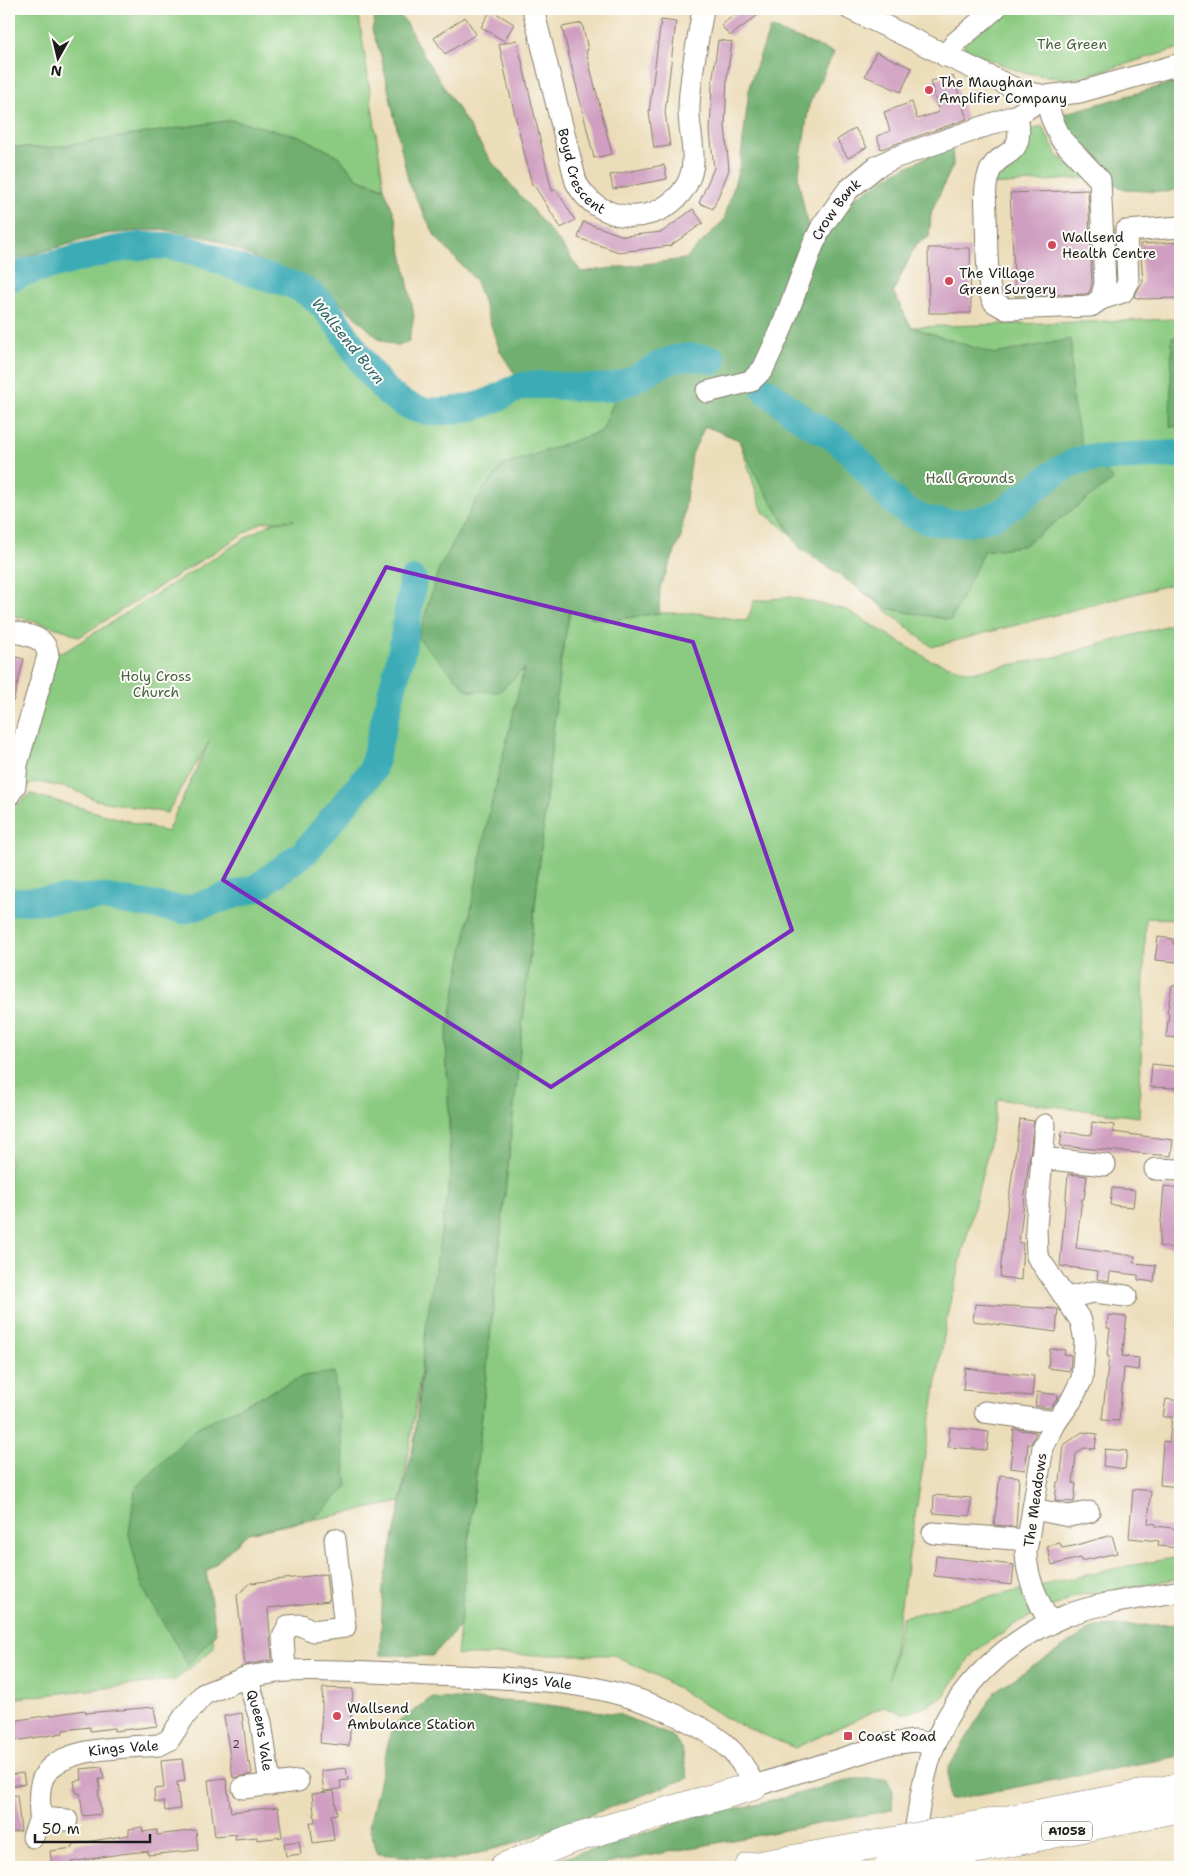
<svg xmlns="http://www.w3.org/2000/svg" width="1189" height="1876" viewBox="0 0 1189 1876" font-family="'Shantell Sans',sans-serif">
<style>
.green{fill:#8bcb81;stroke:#54744e}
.forest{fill:#70af6f;stroke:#466646}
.water{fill:#3aabb6;stroke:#2b6469}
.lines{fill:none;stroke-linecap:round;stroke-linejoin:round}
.river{stroke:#3aabb6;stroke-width:28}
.building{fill:#cf9ec0}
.minor-casing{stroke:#847c6b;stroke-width:23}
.highway-casing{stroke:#847c6b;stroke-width:29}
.minor{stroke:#fff;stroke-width:21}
.highway{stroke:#fff;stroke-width:28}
.highway-bridge-casing{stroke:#847c6b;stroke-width:29;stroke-linecap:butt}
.highway-bridge{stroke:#fff;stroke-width:28}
.marked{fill:none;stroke:#7b2cbf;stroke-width:4;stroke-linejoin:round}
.poi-dot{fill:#d1495b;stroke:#fdfcf7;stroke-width:2}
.labels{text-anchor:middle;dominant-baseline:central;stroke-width:4;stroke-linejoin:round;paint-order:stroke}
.number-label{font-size:11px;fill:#493c45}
.shield{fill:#fdfcf7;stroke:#605f5e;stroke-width:1}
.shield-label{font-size:12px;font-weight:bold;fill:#1c1c1c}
.park-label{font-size:14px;fill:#486244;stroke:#fdfcf7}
.poi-label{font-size:14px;fill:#1c1c1c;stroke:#fdfcf7;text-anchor:start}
.street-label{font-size:14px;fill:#1c1c1c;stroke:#fdfcf7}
.water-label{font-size:15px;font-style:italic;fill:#2b6469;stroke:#fdfcf7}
</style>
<rect width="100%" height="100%" fill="#fdfcf7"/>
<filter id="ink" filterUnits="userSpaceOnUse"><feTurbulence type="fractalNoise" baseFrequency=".02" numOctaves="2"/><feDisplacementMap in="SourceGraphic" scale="10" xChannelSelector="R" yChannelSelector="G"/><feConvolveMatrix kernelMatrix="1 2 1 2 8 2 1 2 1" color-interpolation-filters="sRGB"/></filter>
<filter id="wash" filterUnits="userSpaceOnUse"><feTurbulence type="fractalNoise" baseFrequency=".0096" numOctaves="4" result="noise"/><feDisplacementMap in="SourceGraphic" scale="20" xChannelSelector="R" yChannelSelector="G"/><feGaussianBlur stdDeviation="1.12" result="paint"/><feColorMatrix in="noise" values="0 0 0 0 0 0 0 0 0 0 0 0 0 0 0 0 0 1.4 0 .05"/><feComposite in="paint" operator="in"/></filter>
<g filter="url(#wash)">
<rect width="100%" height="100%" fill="#ecddba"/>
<g class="green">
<polygon points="9,9 358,9 384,188 357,178 338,156 9,147"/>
<polygon points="1007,9 1180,9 1180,48 1078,78 1067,79 1021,72 965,50 964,44"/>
<polygon points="1042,126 1057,155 1086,178 992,185 1026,132"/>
<polygon points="922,160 953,165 931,212 929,237 916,244 893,292 911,327 1180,319 1180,582 932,647 763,512 739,440 843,213 894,173"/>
<path d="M 152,253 C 162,253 172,253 182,255 C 201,259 217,268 235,274 C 260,282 292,286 312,304 C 350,339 359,402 419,416 C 456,425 494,403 530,398 C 558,394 588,396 617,395 L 602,431 L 556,447 L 524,668 L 446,1040 L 451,1172 L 401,1502 L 248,1533 L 206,1572 L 214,1648 L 175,1680 L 9,1699 L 9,810 L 31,794 L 167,832 L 209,742 L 167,813 L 96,800 L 72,789 L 37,782 L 19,789 L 57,651 L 64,652 L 247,537 L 274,522 L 294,520 L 262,522 L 79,637 L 67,631 L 9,614 L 9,286 C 50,267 106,256 152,253 Z"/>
<polygon points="790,597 847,610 930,660 970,672 1055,657 1180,622 1180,919 1146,918 1139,1117 998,1099 987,1155 948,1311 889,1679 902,1617 1122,1567 1180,1557 1180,1578 1076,1596 1018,1622 974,1652 943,1697 919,1709 902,1714 885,1706 795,1748 733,1722 657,1676 614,1655 457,1655 560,665 570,611 607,621 659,613 697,613 747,621 754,601"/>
</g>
<g class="forest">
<polygon points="377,9 393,9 407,23 418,46 491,161 561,244 581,272 685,259 724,220 740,165 750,83 770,28 834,52 809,105 798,178 808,227 894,173 952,145 953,165 931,212 929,237 916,244 893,292 911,327 994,354 1071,339 1072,400 1082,445 1113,480 1023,546 984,551 951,620 889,609 799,547 759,481 739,440 705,426 692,454 681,537 660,588 659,613 607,621 570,611 560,665 460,1626 432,1656 380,1655 383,1586 414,1442 427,1319 451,1172 446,1040 490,809 524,669 499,692 468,691 418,638 438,571 477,498 502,466 602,431 616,396 530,398 500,351 476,281 435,236 409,184 381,56 372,30"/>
<polygon points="1180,81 1180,188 1167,192 1125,190 1110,181 1065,129 1063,114"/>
<polygon points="231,120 300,136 338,156 357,178 384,188 395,216 414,316 409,341 396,346 379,339 326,290 213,239 162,229 105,234 9,261 9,147 48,148"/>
<polygon points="1172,337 1180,338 1180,426 1170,427"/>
<polygon points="334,1372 347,1487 316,1517 248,1533 206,1572 216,1633 188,1665 142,1587 129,1534 135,1489 196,1428 303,1376"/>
<polygon points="1180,1624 1180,1756 949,1800 948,1769 995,1691 1094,1627"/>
<polygon points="431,1698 524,1702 618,1714 672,1736 682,1748 688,1778 516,1843 453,1860 378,1854 369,1826 392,1727"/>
<polygon points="853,1779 887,1779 893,1791 892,1810 589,1867 536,1867 704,1814 756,1805"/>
</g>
<path class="water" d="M 770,386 C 802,396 815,410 834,437 L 825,439 L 819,437 L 817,441 L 810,439 L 807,432 L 803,433 L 791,425 L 763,396 Z"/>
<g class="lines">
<g class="river">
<path d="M 9,279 C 26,270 46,266 65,262 C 103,252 142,240 181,248 C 204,252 225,264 247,271 C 271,279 296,282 316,299 C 352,329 369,402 426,411 C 444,413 471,409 488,402 C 500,398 511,389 524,386 C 552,381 595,394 622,384 C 661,369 666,350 713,360"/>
<path d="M 766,391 C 781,401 794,414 809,423 C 821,431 834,436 844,445 C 880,478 891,520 946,523 C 962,524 977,522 991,517 C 1027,502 1051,466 1088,458 L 1180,454"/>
<polyline points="9,902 102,897 184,910 256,888 305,852 372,771 402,650 413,580"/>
</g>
</g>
<g id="blocks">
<g class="building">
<polygon points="743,9 766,9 730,36 721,25"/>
<polygon points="491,10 514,24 504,41 481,27"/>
<polygon points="465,17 476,34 445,54 434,38"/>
<polygon points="661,20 676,22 665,112 670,146 654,148 649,112"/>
<polygon points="582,23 588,50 586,51 612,154 594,158 562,27"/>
<polygon points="517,40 552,191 556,189 575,220 561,228 534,185 532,185 508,86 499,44"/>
<polygon points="718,40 732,42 727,77 725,126 729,170 713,209 699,203 714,168 710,131 712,84"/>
<polygon points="876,52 912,68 901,92 865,76"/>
<polygon points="953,76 967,119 881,149 877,136 890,131 884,112 912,102 917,119 939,112 930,81"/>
<polygon points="855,128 867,147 848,158 837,140"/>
<polygon points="664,165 667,179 613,189 610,175"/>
<polygon points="1088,190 1092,283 1090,291 1087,294 1015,296 1010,193"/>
<polygon points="693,209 703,223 670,246 619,252 578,238 583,222 624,236 662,232"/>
<polygon points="1180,242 1180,298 1143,299 1134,297 1143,281 1140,244"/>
<polygon points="928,248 970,248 971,313 929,313"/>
<polygon points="9,655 24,659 13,702 9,701"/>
<polygon points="1158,937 1173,939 1173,944 1179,944 1177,962 1155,960"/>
<polygon points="1172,985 1180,985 1180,1038 1166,1037 1169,1013 1167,1013"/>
<polygon points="1152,1064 1180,1067 1180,1088 1150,1087"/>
<polygon points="1020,1119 1034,1121 1019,1243 1023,1243 1021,1280 1000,1277 1003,1241"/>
<polygon points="1092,1122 1114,1125 1113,1132 1173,1140 1171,1156 1060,1146 1062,1132 1091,1135"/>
<polygon points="1068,1174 1087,1176 1084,1199 1082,1199 1076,1248 1135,1256 1134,1263 1156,1265 1154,1282 1138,1280 1138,1275 1110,1272 1109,1281 1097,1279 1098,1271 1060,1266"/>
<polygon points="1164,1186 1180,1188 1175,1248 1159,1246"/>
<polygon points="1112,1188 1135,1190 1133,1207 1110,1205"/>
<polygon points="975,1304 1058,1309 1056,1332 973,1321"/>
<polygon points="1108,1315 1127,1317 1122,1356 1139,1358 1138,1370 1124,1368 1119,1421 1102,1420 1109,1356 1107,1356 1110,1328 1107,1328"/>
<polygon points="1050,1349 1065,1350 1064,1354 1071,1355 1070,1371 1048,1368"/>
<polygon points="965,1368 1034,1376 1032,1396 963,1390"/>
<polygon points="1037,1392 1058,1395 1058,1398 1050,1408 1035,1406"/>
<polygon points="1166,1399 1180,1401 1179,1487 1160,1485 1163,1441 1169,1442 1172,1417 1163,1417"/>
<polygon points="950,1427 989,1432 987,1450 948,1447"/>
<polygon points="1014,1429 1036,1432 1031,1444 1028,1444 1025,1470 1010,1468"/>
<polygon points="1082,1432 1097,1434 1095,1449 1084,1448 1076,1454 1073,1483 1076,1484 1074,1502 1055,1501 1057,1482 1060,1482 1064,1445"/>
<polygon points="1105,1449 1127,1451 1125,1469 1103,1466"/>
<polygon points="1000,1475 1019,1477 1016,1527 994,1525"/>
<polygon points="1133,1489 1151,1491 1148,1523 1156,1524 1156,1526 1180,1529 1178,1548 1158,1546 1159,1541 1129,1538"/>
<polygon points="934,1495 971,1498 970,1516 933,1513"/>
<polygon points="1112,1535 1117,1553 1081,1561 1080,1558 1052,1565 1047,1546 1060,1543 1062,1548 1073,1546"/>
<polygon points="936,1556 1014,1565 1012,1585 934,1576"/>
<polygon points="326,1574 329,1601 268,1608 272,1660 245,1665 237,1595 251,1583"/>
<polygon points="323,1688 353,1689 349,1746 320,1743"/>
<polygon points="154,1707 157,1726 114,1731 114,1728 90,1731 90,1727 63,1730 63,1733 9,1742 9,1723 18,1722 18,1720 85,1710 86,1713"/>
<polygon points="242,1713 248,1763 250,1762 252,1774 233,1778 224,1716"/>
<polygon points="182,1759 185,1781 177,1782 180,1809 165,1811 164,1802 155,1802 154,1789 164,1788 161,1761"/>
<polygon points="102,1767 104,1779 99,1779 100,1790 98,1790 101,1814 83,1816 80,1793 76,1793 74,1781 82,1780 80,1769"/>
<polygon points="346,1768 348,1780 340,1781 341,1789 324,1791 321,1771"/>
<polygon points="23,1773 25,1784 9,1786 9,1775"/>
<polygon points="226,1778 231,1812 278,1807 282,1837 257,1840 257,1837 235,1839 235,1834 215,1836 208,1780"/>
<polygon points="334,1791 337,1814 331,1815 334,1840 313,1843 310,1822 315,1822 312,1794"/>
<polygon points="17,1795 21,1831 9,1833 9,1796"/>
<polygon points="142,1827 143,1832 157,1830 157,1835 196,1830 198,1850 148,1855 148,1851 120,1854 71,1862 72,1867 52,1867 50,1851 73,1848 73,1844 129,1835 129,1829"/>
<polygon points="299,1841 301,1854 286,1856 284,1843"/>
</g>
</g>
</g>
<g filter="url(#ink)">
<use href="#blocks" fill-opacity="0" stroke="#847c6b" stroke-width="1"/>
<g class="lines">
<defs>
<g id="minor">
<path id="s1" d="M 533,9 L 576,182 C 586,202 605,214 627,216 C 660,219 692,194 693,161 C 694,143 688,125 689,107 C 690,75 698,41 703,9"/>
<polyline points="850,9 1020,91 1046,96 1080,92 1180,64"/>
<polyline points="945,56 956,42 995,9"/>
<path d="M 1017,115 C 1027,166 994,144 987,181 C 984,192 986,205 986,216 C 987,242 986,270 991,296 L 994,302 L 1006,309 L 1091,306 L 1101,299 L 1105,284 L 1100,180 L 1061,139 L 1051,117 L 1046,96"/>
<polyline points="1101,299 1123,292 1128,283 1126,231 1180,227"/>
<path id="s2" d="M 707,392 L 751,381 L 763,369 L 781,330 L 813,245 L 822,226 L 848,190 L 876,167 L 894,158 L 1017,115 L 1031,106 L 1037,95"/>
<path d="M 9,631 C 26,635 47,636 48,656 L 17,764 L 9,762"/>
<polyline points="9,795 15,786 17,764"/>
<path d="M 1045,1125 L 1036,1227 L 1037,1256 L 1081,1321 L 1085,1341 L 1082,1379 L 1071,1401 L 1056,1422 L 1043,1447 L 1026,1551 C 1026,1578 1038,1600 1050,1624"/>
<polyline points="1041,1158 1105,1165"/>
<polyline points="1155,1169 1180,1170"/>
<polyline points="1066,1298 1094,1292 1126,1296"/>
<polyline points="985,1412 1056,1422"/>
<polyline points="1033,1509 1069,1516 1089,1512"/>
<polyline points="933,1533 1028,1540"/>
<polyline points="285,1671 283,1637 288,1626 301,1625 313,1631 345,1627 335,1539"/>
<path id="s3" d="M 247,1677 L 261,1722 L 270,1785"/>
<polyline points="243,1788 298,1781"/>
<path id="s4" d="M 40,1818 C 40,1804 37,1785 46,1773 C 65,1746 129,1748 159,1745 L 169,1740 L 184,1717 L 204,1694 L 247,1677 L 285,1671 C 334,1669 384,1673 433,1675 C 519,1679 598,1677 678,1716 C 714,1733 738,1748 754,1786 L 889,1744 L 915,1741 L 935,1744"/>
<polyline points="33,1837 40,1818 67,1820"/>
<path d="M 912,1850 C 918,1815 922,1779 934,1746 C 956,1687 1008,1639 1065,1616 C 1101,1602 1143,1598 1180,1591"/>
</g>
<g id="highway">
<polyline points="957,1829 1180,1787"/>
<polyline points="954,1854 1180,1808"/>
<polyline points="504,1867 572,1839 754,1786"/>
<polyline points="749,1867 878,1844"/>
</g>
</defs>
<use href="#minor" class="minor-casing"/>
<use href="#highway" class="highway-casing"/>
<use href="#minor" class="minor"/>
<use href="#highway" class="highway"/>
<defs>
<g id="highway-bridge">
<polyline points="878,1844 957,1829"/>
<polyline points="888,1867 954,1854"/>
</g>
</defs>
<use href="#highway-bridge" class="highway-bridge-casing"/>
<use href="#highway-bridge" class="highway-bridge"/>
</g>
</g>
<path class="marked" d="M 386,567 L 693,642 L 792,930 L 551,1087 L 223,880 Z"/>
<g class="poi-dot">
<circle cx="929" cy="90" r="5"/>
<circle cx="1052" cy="245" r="5"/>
<circle cx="949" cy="281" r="5"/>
<circle cx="337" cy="1716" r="5"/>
<rect x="843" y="1731" width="10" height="10" rx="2.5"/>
</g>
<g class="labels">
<g class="number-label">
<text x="236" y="1744">2</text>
</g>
<rect class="shield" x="1042" y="1821.5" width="50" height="19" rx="4"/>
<g class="shield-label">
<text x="1067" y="1831">A1058</text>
</g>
<g class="park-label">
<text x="1072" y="44">The Green</text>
<text x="970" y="478">Hall Grounds</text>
<text x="156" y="676">Holy Cross<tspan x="156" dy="16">Church</tspan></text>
</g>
<g class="poi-label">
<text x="939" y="82">The Maughan<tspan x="939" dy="16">Amplifier Company</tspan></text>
<text x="1062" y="237">Wallsend<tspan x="1062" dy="16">Health Centre</tspan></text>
<text x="959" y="273">The Village<tspan x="959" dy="16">Green Surgery</tspan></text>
<text x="347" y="1708">Wallsend<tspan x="347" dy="16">Ambulance Station</tspan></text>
<text x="858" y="1736">Coast Road</text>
</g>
<g class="street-label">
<text stroke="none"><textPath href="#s1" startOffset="171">Boyd Crescent</textPath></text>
<text stroke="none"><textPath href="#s2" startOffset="239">Crow Bank</textPath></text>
<text transform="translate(1035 1500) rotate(-82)">The Meadows</text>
<text stroke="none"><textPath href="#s4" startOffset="572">Kings Vale</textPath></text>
<text stroke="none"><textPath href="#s3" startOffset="55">Queens Vale</textPath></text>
<text stroke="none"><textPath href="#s4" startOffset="130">Kings Vale</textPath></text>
</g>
<g class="water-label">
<text transform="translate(348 341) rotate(51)">Wallsend Burn</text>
</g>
</g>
<rect width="1189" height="1876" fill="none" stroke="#fdfcf7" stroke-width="30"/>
<g transform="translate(58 58) rotate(188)" stroke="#fdfcf7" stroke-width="4" paint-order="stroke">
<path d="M0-4L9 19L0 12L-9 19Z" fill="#1c1c1c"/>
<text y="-8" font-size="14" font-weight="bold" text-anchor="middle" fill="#1c1c1c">N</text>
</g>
<path d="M35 1834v8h115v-8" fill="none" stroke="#1c1c1c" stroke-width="2.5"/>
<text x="42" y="1834" font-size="15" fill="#1c1c1c" stroke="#fdfcf7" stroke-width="4" paint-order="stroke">50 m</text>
</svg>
